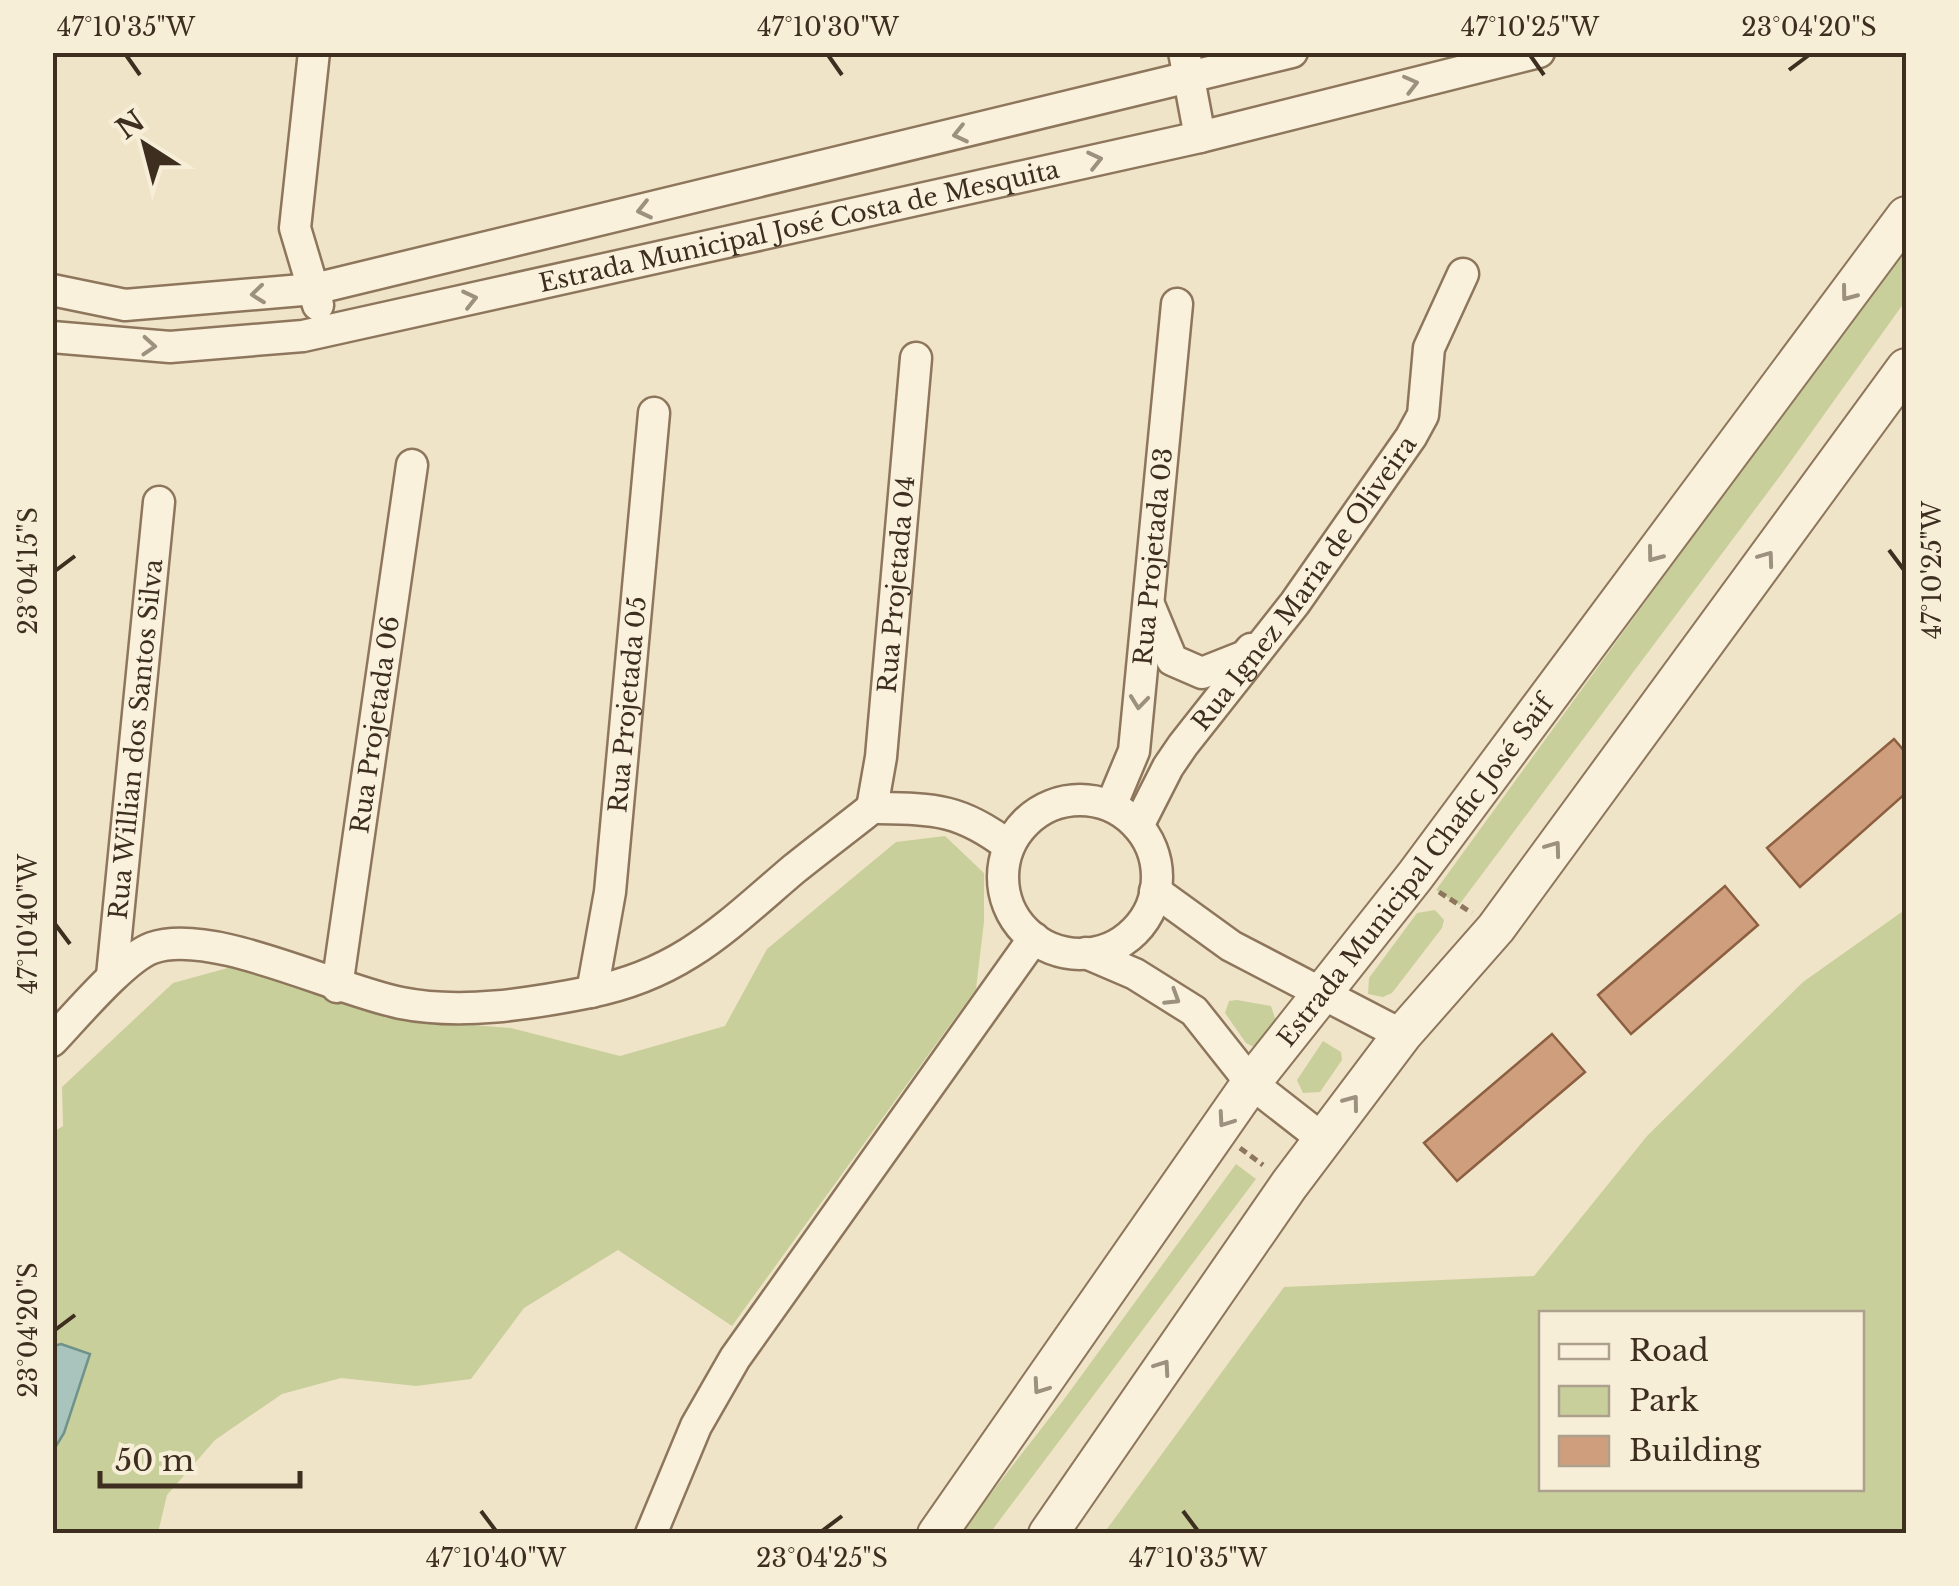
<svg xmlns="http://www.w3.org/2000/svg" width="1959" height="1586" viewBox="0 0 1959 1586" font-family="'Libre Baskerville',serif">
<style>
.green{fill:#c9cf9b;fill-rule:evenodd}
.water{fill:#a9c4bc;stroke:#6f938a;stroke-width:2.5}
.building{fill:#cf9f7d;stroke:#8d5f41;stroke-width:2.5}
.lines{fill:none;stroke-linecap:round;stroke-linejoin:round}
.minor-casing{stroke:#8d765c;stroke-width:35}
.tertiary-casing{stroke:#8d765c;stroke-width:42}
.path{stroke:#8d765c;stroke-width:5;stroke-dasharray:8 5;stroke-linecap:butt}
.minor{stroke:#faf1dc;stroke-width:30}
.tertiary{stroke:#faf1dc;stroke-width:38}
.oneway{stroke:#9c907e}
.ticks{fill:none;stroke:#3d2e20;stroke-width:4}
.labels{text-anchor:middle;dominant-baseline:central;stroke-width:9;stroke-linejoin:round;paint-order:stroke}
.street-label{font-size:25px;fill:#3d2e20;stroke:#f7eed8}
.neatline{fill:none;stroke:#3d2e20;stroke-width:4}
.ticks-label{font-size:25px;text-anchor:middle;fill:#3d2e20}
</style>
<rect width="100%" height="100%" fill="#f0e4c8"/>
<g class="green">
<polygon points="1906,243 1906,300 1783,472 1459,905 1436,890"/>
<polygon points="945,836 984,873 984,922 976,989 732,1326 618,1250 524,1308 471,1379 416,1386 341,1378 282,1394 215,1440 167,1495 158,1533 53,1534 53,1451 64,1433 90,1354 61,1344 53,1346 52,1133 63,1126 62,1087 173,983 235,966 387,1018 511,1028 620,1056 725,1026 767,949 896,842"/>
<path d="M 1906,909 L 1906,1533 L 1104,1533 L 1284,1287 L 1534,1276 L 1647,1136 L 1803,982 ZM 1542,1314 L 1862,1314 L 1862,1488 L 1542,1488 Z"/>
<polygon points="1435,910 1444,920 1442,928 1392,993 1383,997 1368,994 1369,978 1417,913"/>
<polygon points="1237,1000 1271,1006 1277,1024 1256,1048 1246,1043 1225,1013 1229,1001"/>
<polygon points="1323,1041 1341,1052 1342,1060 1320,1092 1303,1093 1297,1080"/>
<polygon points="1236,1164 1256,1179 990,1533 960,1533 1062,1402"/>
</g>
<polygon class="water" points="61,1344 90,1354 64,1433 53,1451 53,1346"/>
<g class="building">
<polygon points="1894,739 1906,753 1906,793 1800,887 1767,848"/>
<polygon points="1725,886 1758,925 1631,1034 1598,995"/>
<polygon points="1552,1034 1585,1072 1457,1181 1424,1143"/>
</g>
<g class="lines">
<defs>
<g id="minor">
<polyline points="314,52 295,228 318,305"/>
<polyline points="1184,52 1200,137"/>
<polyline points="52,290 125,305 314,289 1292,52"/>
<path id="s1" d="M 52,337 L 170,347 L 303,336 L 1200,137 L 1539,52"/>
<polyline points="1150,607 1172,660 1202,673 1245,656 1251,649"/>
<circle cx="1080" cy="877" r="77"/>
<path id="s2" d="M 1111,806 L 1134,751 L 1177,304"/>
<path id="s3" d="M 872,808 L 881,757 L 916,358"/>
<path id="s4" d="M 1138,826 L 1168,767 L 1183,745 L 1295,603 L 1411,437 L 1423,415 L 1429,348 L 1463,274"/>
<polyline points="1155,891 1231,946 1402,1035"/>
<polyline points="1086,953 1135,974 1194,1011 1251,1083 1324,1140"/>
<path id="s5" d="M 112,976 L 159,502"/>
<path id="s6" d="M 337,987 L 412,465"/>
<path id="s7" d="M 592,992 L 610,892 L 654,413"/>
<path d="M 52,1041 C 74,1018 124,958 152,948 C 212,927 335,990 401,1003 C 461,1015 530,1004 590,992 C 682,974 727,926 794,869 C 820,848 847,828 872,808 C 934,809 959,808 1009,846"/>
<polyline points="651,1534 696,1426 735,1358 1034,938"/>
</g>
<g id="tertiary">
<path id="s8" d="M 937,1534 L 1251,1083 L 1415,876 L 1906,216"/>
<polyline points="1048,1534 1289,1185 1402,1035 1496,928 1906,368"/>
</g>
</defs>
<use href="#minor" class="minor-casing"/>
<use href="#tertiary" class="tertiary-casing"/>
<g class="path">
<polyline points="1439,892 1472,913"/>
<polyline points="1240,1148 1263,1165"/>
</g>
<use href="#minor" class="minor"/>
<use href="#tertiary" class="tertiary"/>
</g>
<defs><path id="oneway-chevron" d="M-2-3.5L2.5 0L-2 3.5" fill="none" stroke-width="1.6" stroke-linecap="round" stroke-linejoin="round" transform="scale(2.5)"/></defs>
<g class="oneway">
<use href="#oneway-chevron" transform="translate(1411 84) rotate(-14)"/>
<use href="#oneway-chevron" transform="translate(960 134) rotate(167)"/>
<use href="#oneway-chevron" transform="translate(1095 160) rotate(-13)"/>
<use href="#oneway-chevron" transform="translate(644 210) rotate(167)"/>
<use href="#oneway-chevron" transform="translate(258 294) rotate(174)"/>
<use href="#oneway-chevron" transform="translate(1848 294) rotate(127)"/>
<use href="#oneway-chevron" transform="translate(470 299) rotate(-13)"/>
<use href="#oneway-chevron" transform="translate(149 346) rotate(4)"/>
<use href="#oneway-chevron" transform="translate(1654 555) rotate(127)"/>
<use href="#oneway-chevron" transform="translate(1767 558) rotate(-54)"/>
<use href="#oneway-chevron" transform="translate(1139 702) rotate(96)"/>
<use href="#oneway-chevron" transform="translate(1554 848) rotate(-54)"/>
<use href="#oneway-chevron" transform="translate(1173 998) rotate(32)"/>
<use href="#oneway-chevron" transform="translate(1352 1102) rotate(-53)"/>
<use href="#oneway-chevron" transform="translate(1225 1120) rotate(125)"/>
<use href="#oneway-chevron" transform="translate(1163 1367) rotate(-55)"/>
<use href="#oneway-chevron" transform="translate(1040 1387) rotate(125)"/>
</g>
<path class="ticks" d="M 126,55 L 140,75M 828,55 L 842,75M 1530,55 L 1544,75M 1789,70 L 1809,55M 1889,550 L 1904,570M 55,571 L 75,556M 55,924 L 70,944M 55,1330 L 75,1315M 481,1511 L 496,1531M 1183,1511 L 1198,1531M 822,1531 L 842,1516"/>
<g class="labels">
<g class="street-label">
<text stroke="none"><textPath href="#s1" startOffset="760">Estrada Municipal José Costa de Mesquita</textPath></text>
<text stroke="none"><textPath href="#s2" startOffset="255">Rua Projetada 03</textPath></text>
<text stroke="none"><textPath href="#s4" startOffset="295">Rua Ignez Maria de Oliveira</textPath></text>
<text stroke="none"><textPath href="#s3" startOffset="225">Rua Projetada 04</textPath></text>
<text stroke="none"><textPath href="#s7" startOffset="290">Rua Projetada 05</textPath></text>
<text stroke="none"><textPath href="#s6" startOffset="265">Rua Projetada 06</textPath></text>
<text stroke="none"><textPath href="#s5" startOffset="238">Rua Willian dos Santos Silva</textPath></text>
<text stroke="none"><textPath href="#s8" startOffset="818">Estrada Municipal Chafic José Saif</textPath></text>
</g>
</g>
<rect width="1959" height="1586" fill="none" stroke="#f7eed8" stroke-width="110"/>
<rect x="1539" y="1311" width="325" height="180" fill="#f7eed8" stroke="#ada18e" stroke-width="2.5"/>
<rect x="1559" y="1344" width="50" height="15" fill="#faf1dc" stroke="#ada18e" stroke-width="2.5"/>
<text x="1629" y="1361" font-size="30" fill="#3d2e20">Road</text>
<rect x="1559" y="1386" width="50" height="30" fill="#c9cf9b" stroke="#ada18e" stroke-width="2.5"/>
<text x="1629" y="1411" font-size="30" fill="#3d2e20">Park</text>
<rect x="1559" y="1436" width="50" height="30" fill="#cf9f7d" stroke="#ada18e" stroke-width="2.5"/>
<text x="1629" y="1461" font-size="30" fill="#3d2e20">Building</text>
<g transform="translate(145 145) rotate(324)" stroke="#f7eed8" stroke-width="8" paint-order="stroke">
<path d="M0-8L18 38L0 25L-18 38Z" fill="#3d2e20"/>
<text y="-15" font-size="28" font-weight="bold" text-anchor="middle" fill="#3d2e20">N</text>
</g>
<path d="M100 1471v15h200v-15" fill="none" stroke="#3d2e20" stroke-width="5"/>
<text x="115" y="1471" font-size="30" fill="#3d2e20" stroke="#f7eed8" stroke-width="8" paint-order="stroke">50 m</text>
<rect x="55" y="55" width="1849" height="1476" class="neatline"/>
<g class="ticks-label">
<text x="126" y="36">47°10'35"W</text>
<text x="828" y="36">47°10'30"W</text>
<text x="1530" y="36">47°10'25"W</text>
<text x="1809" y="36">23°04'20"S</text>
<text transform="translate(1932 570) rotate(-90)" y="9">47°10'25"W</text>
<text transform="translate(28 571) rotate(-90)" y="9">23°04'15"S</text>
<text transform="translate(28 924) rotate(-90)" y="9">47°10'40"W</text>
<text transform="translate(28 1330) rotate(-90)" y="9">23°04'20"S</text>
<text x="496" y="1567">47°10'40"W</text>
<text x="822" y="1567">23°04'25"S</text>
<text x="1198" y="1567">47°10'35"W</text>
</g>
</svg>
